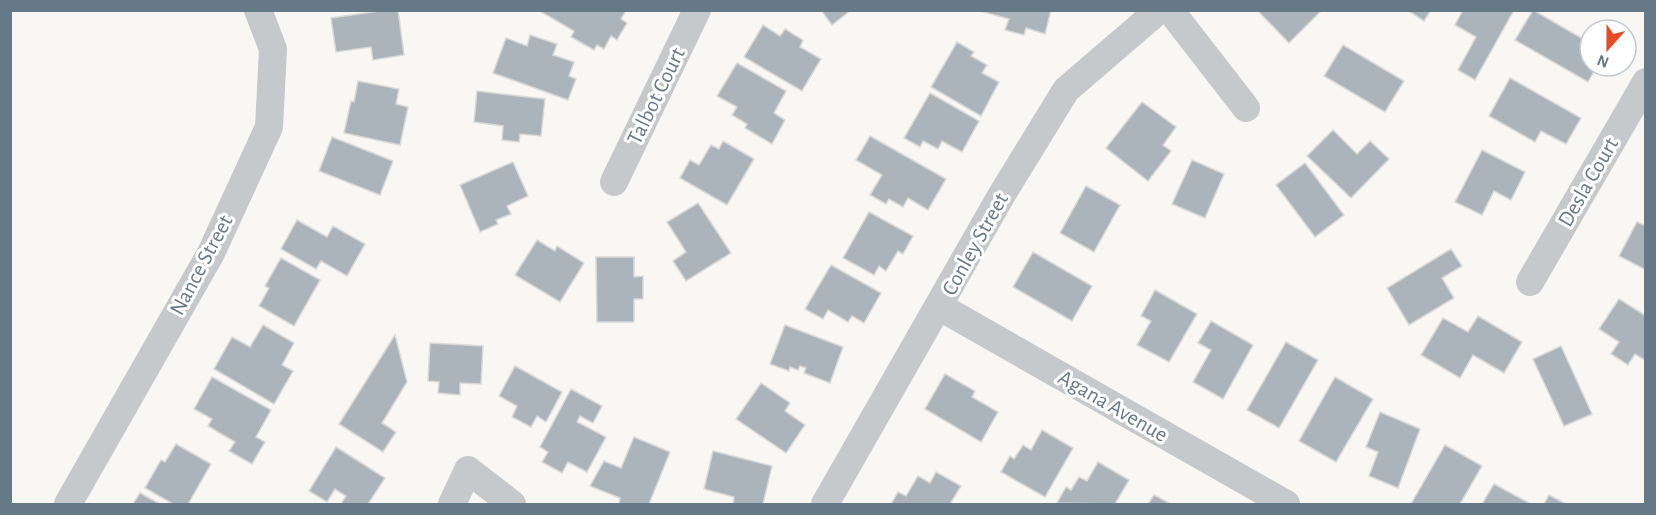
<svg xmlns="http://www.w3.org/2000/svg" width="1656" height="515" viewBox="0 0 1656 515" font-family="'Alegreya Sans',sans-serif">
<style>
.building{fill:#abb4ba;stroke:#d9d9d7;stroke-width:1.5}
.lines{fill:none;stroke-linecap:round;stroke-linejoin:round}
.street{stroke:#c5c9cc;stroke-width:28}
.labels{text-anchor:middle;dominant-baseline:central;stroke-width:6;stroke-linejoin:round;paint-order:stroke}
.street-label{font-size:22px;fill:#657987;stroke:#fff}
</style>
<rect width="100%" height="100%" fill="#f8f7f4"/>
<g class="building">
<polygon points="386,10 398,10 404,55 373,60 371,47 336,52 331,18"/>
<polygon points="538,10 626,10 621,19 627,23 617,40 611,36 604,49 597,45 594,50 571,37 574,31"/>
<polygon points="821,10 851,10 832,25"/>
<polygon points="1051,10 1045,34 1026,28 1024,35 1005,30 1009,19 980,11"/>
<polygon points="1257,10 1322,10 1289,43"/>
<polygon points="1407,10 1431,10 1424,21"/>
<polygon points="1463,10 1514,10 1475,80 1458,70 1476,37 1455,25"/>
<polygon points="1533,10 1590,43 1590,66 1597,66 1588,82 1515,40"/>
<polygon points="763,25 780,36 785,29 803,40 800,47 821,59 802,91 744,57"/>
<polygon points="530,35 557,44 553,55 574,62 569,76 576,79 568,100 493,73 506,38 527,46"/>
<polygon points="957,42 974,52 971,56 987,65 982,73 999,82 981,116 931,87"/>
<polygon points="1343,45 1404,81 1385,112 1324,76"/>
<polygon points="737,63 786,91 774,113 785,120 772,144 745,128 747,124 732,115 737,107 717,96"/>
<polygon points="1510,78 1581,118 1566,144 1541,131 1535,142 1489,116"/>
<polygon points="358,81 399,89 396,104 408,107 400,145 344,133 351,101 354,102"/>
<polygon points="477,91 545,99 541,136 520,134 519,142 502,140 503,126 474,122"/>
<polygon points="930,93 979,121 962,152 942,141 938,149 923,141 920,147 904,138"/>
<polygon points="1142,102 1176,127 1163,145 1171,151 1148,181 1106,148"/>
<polygon points="1333,130 1357,154 1370,141 1389,159 1351,198 1307,156"/>
<polygon points="870,136 946,179 928,210 908,198 903,207 889,199 886,204 870,195 882,175 856,160"/>
<polygon points="332,137 393,161 380,195 319,171"/>
<polygon points="723,141 754,159 727,205 680,178 690,160 699,165 711,145 719,149"/>
<polygon points="1482,150 1525,172 1511,200 1494,191 1482,215 1455,202"/>
<polygon points="1192,160 1224,174 1205,218 1172,204"/>
<polygon points="513,162 528,196 507,206 511,214 496,220 498,224 480,232 460,185"/>
<polygon points="1305,163 1344,215 1315,237 1276,185"/>
<polygon points="1086,186 1120,205 1094,252 1060,233"/>
<polygon points="698,203 731,253 686,281 673,261 686,252 667,222"/>
<polygon points="869,212 913,236 903,254 898,251 886,271 879,266 874,275 843,258"/>
<polygon points="297,220 327,237 333,226 365,244 347,276 321,261 316,269 281,249"/>
<polygon points="1637,222 1646,226 1646,270 1619,256"/>
<polygon points="537,240 555,251 557,246 584,263 560,302 515,275"/>
<polygon points="1451,249 1462,266 1442,278 1454,298 1409,325 1387,288"/>
<polygon points="1033,252 1092,286 1072,321 1013,287"/>
<polygon points="596,257 634,257 634,277 643,276 643,299 634,299 634,322 597,322"/>
<polygon points="281,258 320,280 294,326 259,306 269,288 265,286"/>
<polygon points="831,265 881,293 864,323 852,316 848,322 828,310 823,319 805,309"/>
<polygon points="1155,290 1197,314 1169,362 1137,345 1151,321 1141,316"/>
<polygon points="1619,299 1646,316 1646,361 1635,354 1628,365 1611,354 1619,342 1599,329"/>
<polygon points="1478,316 1522,342 1504,373 1473,355 1460,378 1421,355 1443,318 1468,332"/>
<polygon points="1211,321 1253,345 1223,399 1193,382 1211,350 1198,343"/>
<polygon points="263,325 294,343 282,365 293,371 274,404 214,369 232,337 250,347"/>
<polygon points="785,325 843,347 830,383 804,373 806,368 800,366 798,370 790,367 789,371 770,364"/>
<polygon points="395,335 407,382 382,423 396,432 383,452 339,424"/>
<polygon points="1286,342 1318,360 1279,428 1247,410"/>
<polygon points="430,343 483,346 481,384 460,383 460,395 438,393 439,382 428,381"/>
<polygon points="1561,346 1592,414 1564,426 1533,359"/>
<polygon points="515,366 562,392 546,422 537,416 531,427 512,417 517,406 499,396"/>
<polygon points="945,374 975,391 972,397 998,412 981,442 925,409"/>
<polygon points="212,377 271,410 256,437 265,442 252,464 229,451 235,442 208,426 212,419 194,409"/>
<polygon points="1335,377 1373,399 1336,462 1299,441"/>
<polygon points="761,383 790,403 785,411 805,425 786,453 736,419"/>
<polygon points="571,389 602,406 593,423 580,416 577,422 606,437 587,472 568,462 562,473 542,462 548,452 540,447"/>
<polygon points="1380,412 1420,429 1398,488 1369,476 1378,452 1366,447"/>
<polygon points="1042,430 1073,448 1045,497 1001,472 1010,456 1014,459 1023,445 1031,450"/>
<polygon points="634,437 670,452 649,504 619,504 620,498 590,486 604,461 621,468"/>
<polygon points="176,444 211,464 188,504 173,504 145,488 161,460 165,462"/>
<polygon points="1445,445 1482,466 1460,504 1411,504"/>
<polygon points="336,447 385,478 368,504 341,504 346,496 335,489 327,502 309,491"/>
<polygon points="713,451 772,466 763,504 733,504 734,497 704,489"/>
<polygon points="1098,462 1129,480 1115,504 1057,503 1066,487 1071,490 1079,477 1087,481"/>
<polygon points="936,472 961,486 950,504 891,504 898,492 906,496 918,476 930,483"/>
<polygon points="1494,484 1531,504 1482,504"/>
<polygon points="140,493 160,504 133,504"/>
<polygon points="1154,495 1171,504 1148,504"/>
<polygon points="1549,495 1566,504 1544,504"/>
</g>
<g class="lines">
<g class="street">
<polyline points="1170,10 1246,108"/>
<polyline points="614,182 697,10"/>
<polyline points="1530,282 1646,82"/>
<polyline points="940,307 1286,504"/>
<polyline points="68,504 211,253 269,127 273,49 258,10"/>
<polyline points="452,504 468,470 512,504"/>
<polyline points="825,504 1001,196 1066,90 1159,10"/>
</g>
</g>
<g class="labels">
<g class="street-label">
<text transform="translate(656 96) rotate(-64)">Talbot Court</text>
<text transform="translate(1588 182) rotate(-60)">Desla Court</text>
<text transform="translate(975 244) rotate(-61)">Conley Street</text>
<text transform="translate(201 265) rotate(-62)">Nance Street</text>
<text transform="translate(1113 406) rotate(30)">Agana Avenue</text>
</g>
</g>
<rect width="1656" height="515" fill="none" stroke="#657987" stroke-width="24"/>
<g transform="translate(1608 48) rotate(201)"><circle r="28" fill="#ffffff" stroke="#c1c9cf" stroke-width="1.5"/>
<path d="M0-4.5L10 22L0 15L-10 22Z" fill="#e94923"/>
<text y="-9" font-size="16" font-weight="bold" text-anchor="middle" fill="#657987">N</text>
</g>
</svg>
